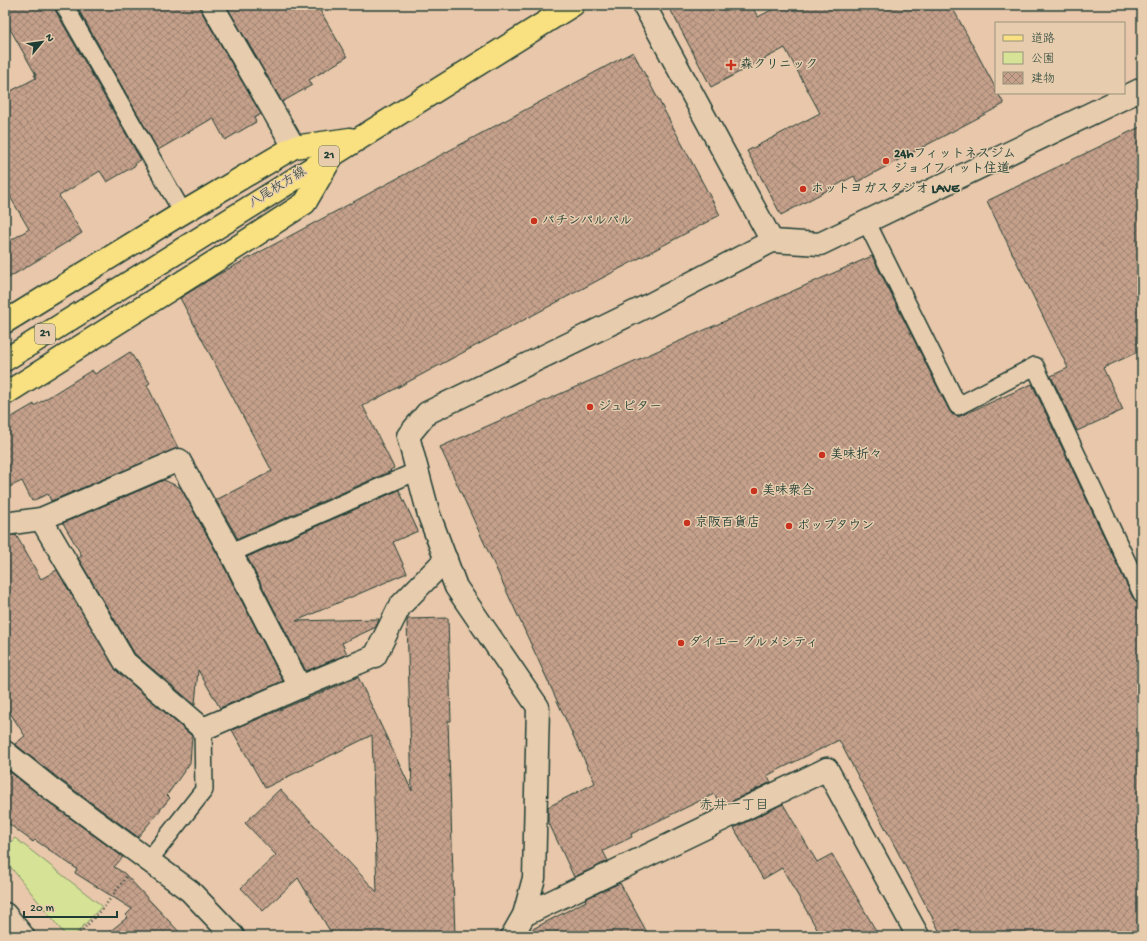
<svg xmlns="http://www.w3.org/2000/svg" width="1147" height="941" viewBox="0 0 1147 941" font-family="'Gochi Hand','Klee One',sans-serif">
<style>
.park{fill:#d6e396;stroke:#7a9065}
.building{fill:url(#building-cross-hatch);stroke:#1f3d34}
.lines{fill:none;stroke-linecap:round;stroke-linejoin:round}
.service-casing{stroke:#1f3d34;stroke-width:20}
.pedestrian-casing{stroke:#1f3d34;stroke-width:25}
.minor-casing{stroke:#1f3d34;stroke-width:25}
.tertiary-casing{stroke:#1f3d34;stroke-width:25}
.primary-casing{stroke:#1f3d34;stroke-width:25}
.path{stroke:#1f3d34;stroke-width:2.5;stroke-dasharray:1 3;stroke-linecap:butt}
.service{stroke:#e7cdae;stroke-width:17}
.pedestrian{stroke:#e7cdae;stroke-width:22}
.minor{stroke:#e7cdae;stroke-width:22}
.tertiary{stroke:#e7cdae;stroke-width:22}
.primary{stroke:#f9e181;stroke-width:22}
.poi-dot{fill:#c8321e;stroke:#e7cdae;stroke-width:1.5}
.labels{text-anchor:middle;dominant-baseline:central;stroke-width:3;stroke-linejoin:round;paint-order:stroke}
.shield{fill:#e7cdae;stroke:#5b6859;stroke-width:1}
.shield-label{font-size:12px;font-weight:bold;fill:#1f3d34}
.poi-label{font-size:13px;font-weight:bold;fill:#1f3d34;stroke:#e7cdae;text-anchor:start}
.street-label{font-size:13px;fill:#1f3d34;stroke:#e7cdae}
.neighbourhood-label{font-size:14px;fill:#1f3d34;stroke:#e7cdae}
</style>
<defs>
<pattern id="building-cross-hatch" width="8" height="8" patternUnits="userSpaceOnUse"><rect width="8" height="8" fill="#c5a08b"/><path d="M0 0l8 8M0 8l8-8" fill="none" stroke="#9f8472"/></pattern>
</defs>
<rect width="100%" height="100%" fill="#e9c7aa"/>
<filter id="ink" filterUnits="userSpaceOnUse"><feTurbulence type="fractalNoise" baseFrequency=".025" numOctaves="2"/><feDisplacementMap in="SourceGraphic" scale="8" xChannelSelector="R" yChannelSelector="G"/><feConvolveMatrix kernelMatrix="1 2 1 2 8 2 1 2 1" color-interpolation-filters="sRGB"/></filter>
<g filter="url(#ink)">
<polygon class="park" points="15,838 102,906 74,936 66,936 5,860 5,848"/>
<g class="building">
<polygon points="5,5 54,5 55,10 141,160 135,163 136,165 107,182 100,171 59,196 82,233 5,280 5,244 29,229 5,188 5,94 36,78 34,75 36,75 5,20"/>
<polygon points="76,5 200,5 201,11 261,114 254,118 256,122 225,140 213,118 158,150"/>
<polygon points="226,5 317,5 347,57 309,80 312,85 282,102"/>
<polygon points="668,5 751,5 758,17 781,5 951,5 996,89 996,93 998,93 1004,104 857,182 854,176 781,215 747,151 820,113 785,48 711,87"/>
<polygon points="633,52 720,215 363,406 394,468 390,470 391,471 238,539 216,500 272,471 180,298 219,274"/>
<polygon points="1142,126 1142,350 1103,368 1123,410 1077,431 1051,376 1068,368 987,201"/>
<polygon points="872,256 949,410 952,414 958,417 1032,384 1133,598 1142,606 1142,936 942,936 839,740 774,772 767,776 771,782 722,806 714,794 631,834 632,837 603,851 608,861 574,877 548,821 548,807 595,783 440,447"/>
<polygon points="130,352 150,383 147,385 178,448 51,501 48,494 32,501 22,481 5,489 5,421 34,404 34,406 92,370 95,374"/>
<polygon points="164,480 181,488 220,559 283,681 220,708 198,670 195,705 135,654 78,558 82,556 63,523"/>
<polygon points="399,490 418,531 393,542 407,573 296,621 379,619 376,627 342,643 347,654 306,671 247,557"/>
<polygon points="16,535 41,579 57,570 117,671 192,736 190,763 167,795 170,798 138,837 58,778 15,744 25,736 5,705 5,536"/>
<polygon points="448,618 451,721 448,721 455,936 333,936 298,878 263,911 241,888 276,855 245,823 280,789 377,892 372,735 265,788 232,730 358,677 412,791 407,621 408,619"/>
<polygon points="5,768 43,798 123,857 114,867 124,873 183,936 104,936 128,917 126,915 132,909 75,873 77,869 35,840 33,842 5,821"/>
<polygon points="783,804 817,862 832,854 879,936 821,936 782,868 763,879 734,828"/>
<polygon points="620,883 649,936 526,936 529,931 586,901 585,899"/>
</g>
<g class="lines">
<defs>
<g id="service">
<polyline points="64,5 183,213"/>
<polyline points="866,221 958,406 1035,366 1142,594"/>
<polyline points="231,553 417,471"/>
<polyline points="149,860 204,790 203,729"/>
</g>
<polyline id="pedestrian" points="827,769 918,936"/>
<g id="minor">
<polyline points="212,5 294,147"/>
<polyline points="41,519 125,662 203,729 300,687 375,656 400,606 446,559"/>
<polyline points="5,524 41,519 179,460 231,553 300,687"/>
<polyline points="5,752 50,788 190,891 233,936"/>
<polyline points="5,914 23,936"/>
<polyline points="524,915 827,769"/>
<polyline points="512,936 524,915 534,878 538,707 456,587 429,515 408,436 427,413 649,305 772,241 820,244 1142,89"/>
</g>
<polyline id="tertiary" points="644,5 772,241"/>
<g id="primary">
<polyline points="5,322 174,218 294,147 350,139"/>
<polyline points="5,360 573,5"/>
<polyline points="5,394 214,262 305,203 333,155"/>
</g>
</defs>
<use href="#service" class="service-casing"/>
<use href="#pedestrian" class="pedestrian-casing"/>
<use href="#minor" class="minor-casing"/>
<use href="#tertiary" class="tertiary-casing"/>
<use href="#primary" class="primary-casing"/>
<polyline class="path" points="77,936 105,906 126,877"/>
<use href="#service" class="service"/>
<use href="#pedestrian" class="pedestrian"/>
<use href="#minor" class="minor"/>
<use href="#tertiary" class="tertiary"/>
<use href="#primary" class="primary"/>
</g>
</g>
<g class="poi-dot">
<path d="M729 59h4v4h4v4h-4v4h-4v-4h-4v-4h4z"/>
<circle cx="886" cy="161" r="4"/>
<circle cx="803" cy="189" r="4"/>
<circle cx="534" cy="221" r="4"/>
<circle cx="590" cy="407" r="4"/>
<circle cx="822" cy="455" r="4"/>
<circle cx="754" cy="491" r="4"/>
<circle cx="687" cy="523" r="4"/>
<circle cx="789" cy="526" r="4"/>
<circle cx="681" cy="643" r="4"/>
</g>
<g class="labels">
<g class="shield">
<rect x="319" y="146" width="20" height="20" rx="3"/>
<rect x="35" y="324" width="20" height="20" rx="3"/>
</g>
<g class="shield-label">
<text x="329" y="156">21</text>
<text x="45" y="334">21</text>
</g>
<g class="poi-label">
<text x="740" y="65">森クリニック</text>
<text x="894" y="154">24hフィットネスジム<tspan x="894" dy="15">ジョイフィット住道</tspan></text>
<text x="811" y="189">ホットヨガスタジオ LAVE</text>
<text x="542" y="221">パチンパルパル</text>
<text x="598" y="407">ジュピター</text>
<text x="830" y="455">美味折々</text>
<text x="762" y="491">美味衆合</text>
<text x="695" y="523">京阪百貨店</text>
<text x="797" y="526">ポップタウン</text>
<text x="689" y="643">ダイエー グルメシティ</text>
</g>
<g class="street-label">
<text transform="translate(278 188) rotate(-32)">八尾枚方線</text>
</g>
<g class="neighbourhood-label">
<text x="734" y="806">赤井一丁目</text>
</g>
</g>
<rect width="1147" height="941" fill="none" stroke="#e7cdae" stroke-width="20"/>
<rect x="10" y="10" width="1127" height="921" fill="none" stroke="#1f3d34" stroke-width="1.5" filter="url(#ink)"/>
<rect x="995" y="22" width="130" height="72" fill="#e7cdae" stroke="#97937d"/>
<rect x="1003" y="35" width="20" height="6" fill="#f9e181" stroke="#97937d"/>
<text x="1031" y="42" font-size="12" fill="#1f3d34">道路</text>
<rect x="1003" y="52" width="20" height="12" fill="#d6e396" stroke="#97937d"/>
<text x="1031" y="62" font-size="12" fill="#1f3d34">公園</text>
<rect x="1003" y="72" width="20" height="12" fill="url(#building-cross-hatch)" stroke="#97937d"/>
<text x="1031" y="82" font-size="12" fill="#1f3d34">建物</text>
<g transform="translate(42 42) rotate(61)" stroke="#e7cdae" stroke-width="3" paint-order="stroke">
<path d="M0-3L7 15L0 10L-7 15Z" fill="#1f3d34"/>
<text y="-6" font-size="11" font-weight="bold" text-anchor="middle" fill="#1f3d34">N</text>
</g>
<path d="M24 911v6h93v-6" fill="none" stroke="#1f3d34" stroke-width="2"/>
<text x="30" y="911" font-size="12" fill="#1f3d34" stroke="#e7cdae" stroke-width="3" paint-order="stroke">20 m</text>
</svg>
